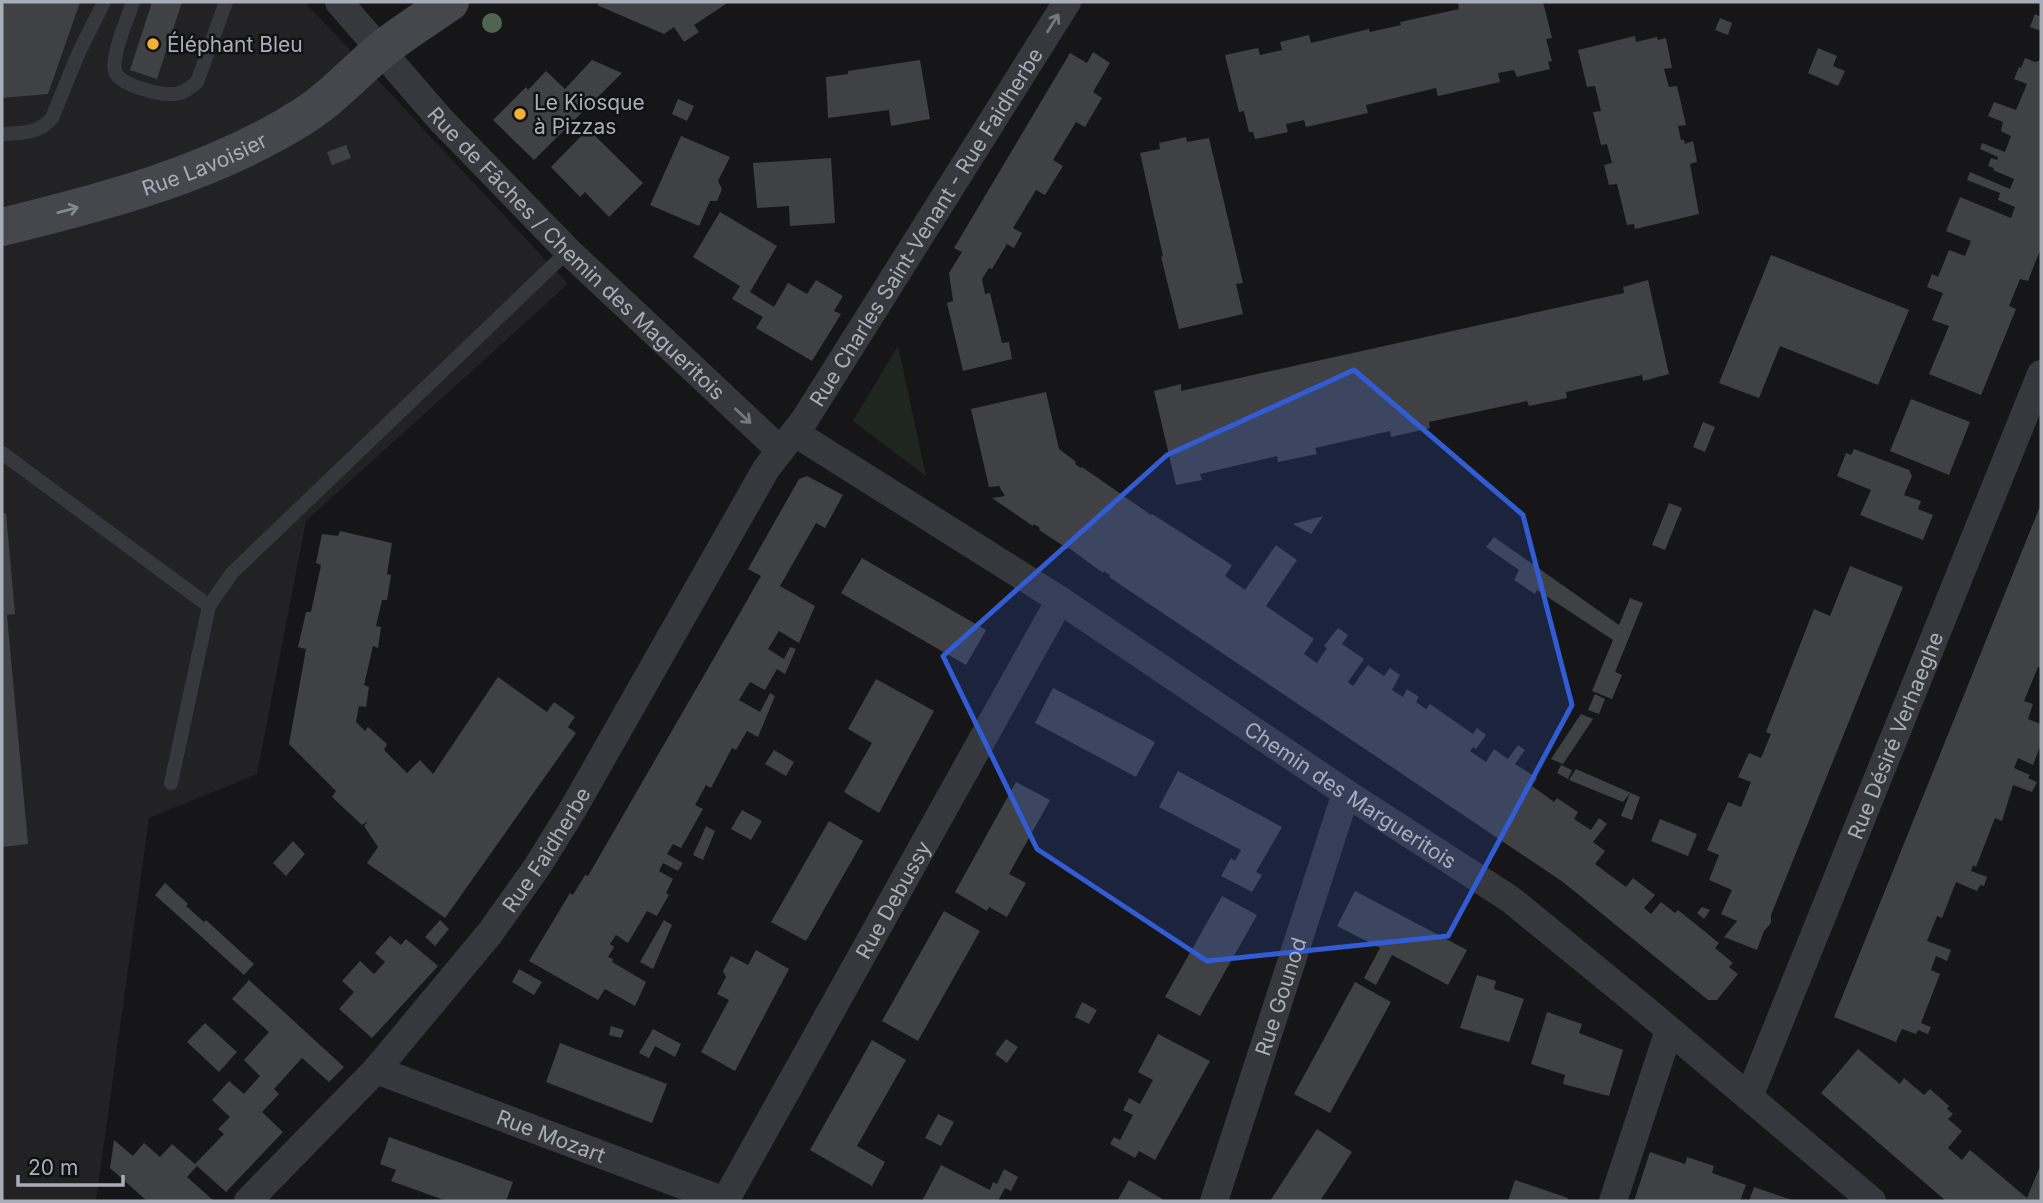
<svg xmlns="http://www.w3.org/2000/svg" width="2043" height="1203" viewBox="0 0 2043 1203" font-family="Inter,sans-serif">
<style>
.built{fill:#222225}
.green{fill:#1e261f}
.building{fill:#404145}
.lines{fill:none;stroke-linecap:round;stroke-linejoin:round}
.service{stroke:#37383d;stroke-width:14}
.minor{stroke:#37383d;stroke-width:28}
.secondary{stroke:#45474d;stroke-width:38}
.tree{fill:#506452}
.oneway{stroke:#757881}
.oneway2{stroke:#858993}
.marked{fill:#325cd3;fill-opacity:0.2;stroke:#325cd3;stroke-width:5;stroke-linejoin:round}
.poi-dot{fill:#f2b134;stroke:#111113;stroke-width:2.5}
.labels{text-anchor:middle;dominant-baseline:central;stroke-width:5;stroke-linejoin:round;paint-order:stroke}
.poi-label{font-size:21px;fill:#a8adb8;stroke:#111113;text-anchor:start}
.street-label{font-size:21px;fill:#a8adb8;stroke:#111113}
</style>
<rect width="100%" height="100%" fill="#161618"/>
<polygon class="built" points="2,2 305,2 568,284 306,521 257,774 149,818 96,1201 2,1201"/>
<polygon class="green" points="898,346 926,476 853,421"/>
<g class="building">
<polygon points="2,2 80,2 48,94 2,98"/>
<polygon points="152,2 182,2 157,79 130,70"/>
<polygon points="601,2 729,2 694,25 699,32 684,42 674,27 664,34 597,5"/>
<polygon points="1458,2 1543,2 1552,38 1546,39 1552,61 1548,62 1550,69 1517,77 1514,70 1498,73 1500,82 1438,96 1436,88 1366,105 1368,113 1306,127 1304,120 1286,124 1288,132 1255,139 1253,132 1249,132 1244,111 1239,112 1225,55 1258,48 1260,55 1282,50 1280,42 1309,35 1311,43 1369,29 1370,32 1401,25 1400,22 1459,9"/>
<polygon points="2035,14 2041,17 2041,31 2030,27"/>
<polygon points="1720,18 1732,23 1728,35 1715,30"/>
<polygon points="1635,36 1636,42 1657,37 1658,40 1666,38 1672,68 1664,69 1669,87 1677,86 1686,125 1678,126 1681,140 1684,140 1685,144 1693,141 1697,162 1690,164 1699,214 1635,229 1634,224 1627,225 1617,184 1609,185 1604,165 1612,163 1607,144 1601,145 1593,112 1601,111 1595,86 1587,87 1578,50"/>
<polygon points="1818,48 1837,56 1833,66 1845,71 1838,86 1808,73"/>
<polygon points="1093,52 1110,63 1093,92 1102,98 1085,127 1076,122 1053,160 1063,166 1045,195 1036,190 1013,228 1022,233 1014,248 1007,244 992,269 989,268 982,279 985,294 990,293 1002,343 1009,342 1012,359 963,371 947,303 953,301 949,273 962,252 954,248 1070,53 1087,63"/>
<polygon points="2041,55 2041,248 2028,281 2020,279 2009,306 2016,309 1981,395 1929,374 1949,326 1932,320 1943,293 1927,287 1932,274 1938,277 1949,250 1965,256 1971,241 1946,231 1960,197 2011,218 2015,207 1998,200 2000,193 1967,180 1970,172 2010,189 2014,179 1993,170 1994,168 1988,166 1991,158 1997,160 1998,157 1980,149 1982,143 2005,152 2011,136 2001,131 2003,122 1988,116 1994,102 2016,110 2027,84 2014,79 2019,67 2021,68 2025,58 2035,62 2039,61"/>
<polygon points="592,60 622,73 534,160 493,120 526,87 528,90 546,71 565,89"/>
<polygon points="920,60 930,119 891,126 889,110 828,118 826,77 848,74 848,71"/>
<polygon points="678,99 694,106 687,121 672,114"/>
<polygon points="588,129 643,183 609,217 585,192 580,197 551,167"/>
<polygon points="681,136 730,157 718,181 722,189 717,201 710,201 699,226 650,205"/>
<polygon points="1186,137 1187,142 1209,138 1243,283 1236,284 1243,314 1179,329 1161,257 1163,256 1140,153 1160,149 1159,143"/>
<polygon points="346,145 351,158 332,165 327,152"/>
<polygon points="831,158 835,223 790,226 789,206 757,208 753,163"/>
<polygon points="720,212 777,246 750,292 774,307 788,283 807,294 816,280 843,296 834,311 841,314 812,361 756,328 763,317 732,299 740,286 693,257"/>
<polygon points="1771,255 1909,310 1878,385 1780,346 1759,398 1719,383"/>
<polygon points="1648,280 1669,374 1643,381 1642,375 1566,392 1567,398 1529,406 1527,401 1429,422 1430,428 1391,437 1390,431 1315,448 1317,454 1278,462 1277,456 1200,474 1202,480 1176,485 1154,391 1181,384 1181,391 1624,293 1623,287"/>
<polygon points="1046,392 1059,449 1076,462 1075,464 1081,468 1082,467 1151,515 1152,514 1232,565 1225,576 1245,590 1276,545 1297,560 1266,606 1314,639 1304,654 1317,663 1327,648 1324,646 1338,628 1348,635 1342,644 1364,659 1348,682 1353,686 1368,665 1384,676 1390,668 1400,675 1392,690 1403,697 1407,689 1419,697 1416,702 1426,709 1430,704 1473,734 1477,728 1486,735 1476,749 1473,747 1470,751 1486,762 1494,749 1508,759 1518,745 1525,750 1515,764 1537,778 1532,786 1554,802 1557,798 1578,812 1574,819 1591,830 1599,818 1607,824 1593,842 1605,851 1595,864 1626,887 1633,878 1655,895 1644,908 1651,914 1661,902 1675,913 1678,910 1719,943 1715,948 1733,963 1729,967 1738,974 1717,1000 1708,1000 1563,882 1109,577 1110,575 1104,571 1103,573 1069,548 1068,549 1039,530 1040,528 1034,524 1033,526 992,498 1005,496 999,486 989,487 971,409"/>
<polygon points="1911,399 1970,422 1949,475 1890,451"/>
<polygon points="1703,422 1715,427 1705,452 1693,447"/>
<polygon points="1854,449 1909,470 1912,476 1904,495 1921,501 1918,509 1933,515 1923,540 1860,515 1871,490 1837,476 1846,453 1851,455"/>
<polygon points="807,476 843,495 825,528 816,523 780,586 815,606 799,643 779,631 768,649 784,659 790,647 796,649 785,674 777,669 765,690 750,682 739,700 760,712 770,693 775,696 758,737 747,731 736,750 732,748 711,788 706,785 695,805 703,809 681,848 673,844 667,854 683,863 678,871 663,863 659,871 673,879 666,893 669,895 657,916 647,911 628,943 616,935 610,944 614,947 608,957 613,959 612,962 646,982 635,1006 605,989 598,1000 529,961 570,893 573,895 585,875 588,876 725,639 761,576 748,569 799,479"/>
<polygon points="1669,503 1682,508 1665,550 1652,545"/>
<polygon points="2041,504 2041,669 2038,667 2024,701 2033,704 2028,719 2041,724 2041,744 2033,765 2018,758 2014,768 2030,775 2028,778 2037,782 2032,792 2013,785 2002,821 1995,818 1976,867 1973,865 1971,871 1987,877 1984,886 1980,885 1977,891 1956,882 1942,918 1937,916 1927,941 1951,950 1947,961 1936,956 1931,970 1940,974 1921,1023 1931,1027 1928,1034 1918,1030 1916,1034 1902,1029 1896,1042 1834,1017"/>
<polygon points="6,513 15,614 7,615 28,844 2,847 2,514"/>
<polygon points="1323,516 1311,534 1293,524"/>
<polygon points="340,531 392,543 387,574 391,575 387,600 382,600 376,626 381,627 378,648 373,646 364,685 369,687 366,707 359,706 356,722 365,731 368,727 387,744 384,750 407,773 420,760 433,774 498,677 547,712 554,702 575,717 568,727 576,733 445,918 367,863 378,847 364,826 368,821 362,825 332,797 336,791 289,744 306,649 298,647 306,612 311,612 321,565 316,563 322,534 338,536"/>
<polygon points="1494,537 1619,625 1630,598 1643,603 1615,672 1622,675 1612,699 1592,691 1613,640 1537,590 1535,594 1514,580 1519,570 1486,547"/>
<polygon points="862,558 986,630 966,665 841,593"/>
<polygon points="1850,566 1903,587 1771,915 1771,923 1764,931 1757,950 1724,937 1737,921 1721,914 1732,890 1709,880 1719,855 1707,850 1728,802 1741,807 1751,782 1738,777 1749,753 1761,758 1771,734 1766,732 1814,609 1830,616"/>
<polygon points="876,679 934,711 879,813 844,792 872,743 848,729"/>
<polygon points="1053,688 1155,742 1136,777 1035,723"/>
<polygon points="1595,694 1605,699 1599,714 1588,710"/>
<polygon points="1581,714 1593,719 1563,764 1551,759"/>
<polygon points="774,750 794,762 786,776 765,764"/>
<polygon points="1561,765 1572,770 1568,779 1557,773"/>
<polygon points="1576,769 1640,797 1632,820 1621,816 1630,793 1623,802 1569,780"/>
<polygon points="1178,771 1282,827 1256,872 1262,875 1252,892 1221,876 1231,858 1235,861 1241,850 1159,807"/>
<polygon points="1016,782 1050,800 1009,874 1026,883 1007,917 989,907 987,911 955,892"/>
<polygon points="742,810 762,821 751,840 731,829"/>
<polygon points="1660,819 1697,834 1688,856 1651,841"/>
<polygon points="829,821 863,841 806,941 771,922"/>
<polygon points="706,826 715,831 703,860 693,855"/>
<polygon points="293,841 305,854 286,876 273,863"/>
<polygon points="165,883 188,904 186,906 204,922 206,920 254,964 244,975 155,895"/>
<polygon points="1355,891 1467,950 1448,985 1392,955 1376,985 1364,978 1380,948 1337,926"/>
<polygon points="1222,896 1257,915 1200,1016 1165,997"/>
<polygon points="1702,907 1710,910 1704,919 1697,913"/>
<polygon points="944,911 980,931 918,1041 882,1021"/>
<polygon points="440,920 449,929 435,946 425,937"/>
<polygon points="664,920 672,925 653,969 640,962"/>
<polygon points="390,936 401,945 406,939 438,966 372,1038 339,1009 354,992 342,981 360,961 374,974 385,962 375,953"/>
<polygon points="756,950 789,969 735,1071 701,1052 729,1000 717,994 726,977 723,971 731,956 748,965"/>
<polygon points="519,969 542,982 534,995 512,982"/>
<polygon points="1477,975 1496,981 1494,989 1524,999 1509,1042 1460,1028"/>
<polygon points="249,980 344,1067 329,1082 302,1058 274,1089 279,1094 262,1112 283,1132 226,1192 197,1166 187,1177 214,1201 147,1201 110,1168 114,1140 133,1156 144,1143 160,1157 172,1144 195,1164 224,1134 218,1129 230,1117 212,1100 229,1081 244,1094 260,1076 244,1060 269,1032 232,999"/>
<polygon points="1355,982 1391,1002 1330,1113 1294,1094"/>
<polygon points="1082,1002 1097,1010 1089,1024 1075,1017"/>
<polygon points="1547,1012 1582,1024 1579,1033 1623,1050 1609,1096 1563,1084 1565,1075 1531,1064"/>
<polygon points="205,1023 237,1052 219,1072 187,1042"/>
<polygon points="611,1026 624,1030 621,1038 609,1035"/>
<polygon points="653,1029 681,1044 675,1057 655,1046 649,1058 639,1053"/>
<polygon points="1158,1034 1210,1061 1155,1160 1139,1151 1135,1158 1110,1144 1114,1137 1120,1140 1133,1115 1123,1110 1129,1098 1140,1104 1153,1080 1138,1072"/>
<polygon points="1006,1039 1018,1047 1007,1063 995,1054"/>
<polygon points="872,1040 906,1060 857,1146 885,1162 872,1186 810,1150"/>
<polygon points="560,1043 667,1084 652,1123 546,1082"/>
<polygon points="1858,1049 1900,1084 1904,1078 1924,1095 1930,1089 1949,1106 1947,1109 1953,1114 1948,1119 1962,1131 1948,1148 1962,1160 1970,1150 2027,1198 2041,1164 2041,1201 1946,1201 1821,1093"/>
<polygon points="938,1114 954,1122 941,1146 925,1138"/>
<polygon points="1317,1129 1352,1152 1320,1201 1270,1201"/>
<polygon points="389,1137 513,1182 506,1201 447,1201 391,1181 396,1170 380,1164"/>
<polygon points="1650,1152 1685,1164 1687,1157 1714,1166 1712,1173 1746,1185 1740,1201 1634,1201"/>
<polygon points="941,1165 990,1190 993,1182 997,1184 1004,1169 1018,1177 1011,1191 1005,1188 998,1201 922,1201"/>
<polygon points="1129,1180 1166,1201 1117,1201"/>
<polygon points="1515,1180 1568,1198 1567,1201 1508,1201"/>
<polygon points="1754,1187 1795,1201 1749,1201"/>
</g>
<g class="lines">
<g class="service">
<path d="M 133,2 C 128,18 111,55 115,71 C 118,85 160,95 173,94 C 183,94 191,87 197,82 L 226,2"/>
<path d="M 2,134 C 21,133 39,134 52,118 L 79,52 L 104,2"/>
<polyline points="2,453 209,606"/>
<polyline points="171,783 209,606 232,573 568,251"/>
</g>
<g class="minor">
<path id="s1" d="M 339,2 L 440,119 L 568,251 L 780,450"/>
<path id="s2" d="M 795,433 L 1060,600 L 1346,793 L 1510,899 L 1641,1006 L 1872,1201"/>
<path id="s3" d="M 376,1070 L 725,1201"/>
<path id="s4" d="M 1749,1097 L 2041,374"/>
<path id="s5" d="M 248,1201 L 376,1070 L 490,933 L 537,867 L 573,809 L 766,469 L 805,419 L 1067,2"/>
<path id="s6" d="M 725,1201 L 1060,600"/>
<path id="s7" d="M 1214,1201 L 1346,793"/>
<polyline points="1613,1201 1669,1030"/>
</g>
<path class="secondary" id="s8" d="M 2,227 C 104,202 212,174 302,117 C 331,99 354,73 380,51 C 402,33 427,18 450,2"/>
</g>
<circle class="tree" cx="492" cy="23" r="10"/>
<defs><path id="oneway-shaft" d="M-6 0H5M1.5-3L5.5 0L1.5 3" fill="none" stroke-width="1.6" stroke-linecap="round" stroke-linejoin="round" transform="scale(1.75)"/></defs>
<g class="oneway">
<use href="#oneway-shaft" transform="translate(1053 23) rotate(-58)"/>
<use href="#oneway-shaft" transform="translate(743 416) rotate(43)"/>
</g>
<use class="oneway2" href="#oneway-shaft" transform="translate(68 210) rotate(-15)"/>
<path class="marked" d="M 1354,370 L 1523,515 L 1572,705 L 1448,936 L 1207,961 L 1037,849 L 943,656 L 1167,455 Z"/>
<g class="poi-dot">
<circle cx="153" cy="44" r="7"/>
<circle cx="520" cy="114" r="7"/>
</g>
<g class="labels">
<g class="poi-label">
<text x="167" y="44">Éléphant Bleu</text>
<text x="534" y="102">Le Kiosque<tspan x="534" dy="24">à Pizzas</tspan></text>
</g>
<g class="street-label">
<text stroke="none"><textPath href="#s8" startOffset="212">Rue Lavoisier</textPath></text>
<text stroke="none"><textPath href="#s5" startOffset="1192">Rue Charles Saint-Venant - Rue Faidherbe</textPath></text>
<text stroke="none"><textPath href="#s1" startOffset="346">Rue de Fâches / Chemin des Magueritois</textPath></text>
<text stroke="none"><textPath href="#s4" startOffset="390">Rue Désiré Verhaeghe</textPath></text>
<text stroke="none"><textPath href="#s2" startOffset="663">Chemin des Margueritois</textPath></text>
<text stroke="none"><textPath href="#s5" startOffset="462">Rue Faidherbe</textPath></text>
<text stroke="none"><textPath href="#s6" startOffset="345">Rue Debussy</textPath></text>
<text stroke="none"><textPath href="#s7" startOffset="215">Rue Gounod</textPath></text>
<text stroke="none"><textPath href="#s3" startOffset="187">Rue Mozart</textPath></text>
</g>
</g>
<rect width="2043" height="1203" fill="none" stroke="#a8adb8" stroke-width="7"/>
<path d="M18 1175v10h105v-10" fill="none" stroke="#a8adb8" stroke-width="3.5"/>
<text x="28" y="1175" font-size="21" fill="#a8adb8" stroke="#111113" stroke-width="5" paint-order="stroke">20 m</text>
</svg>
